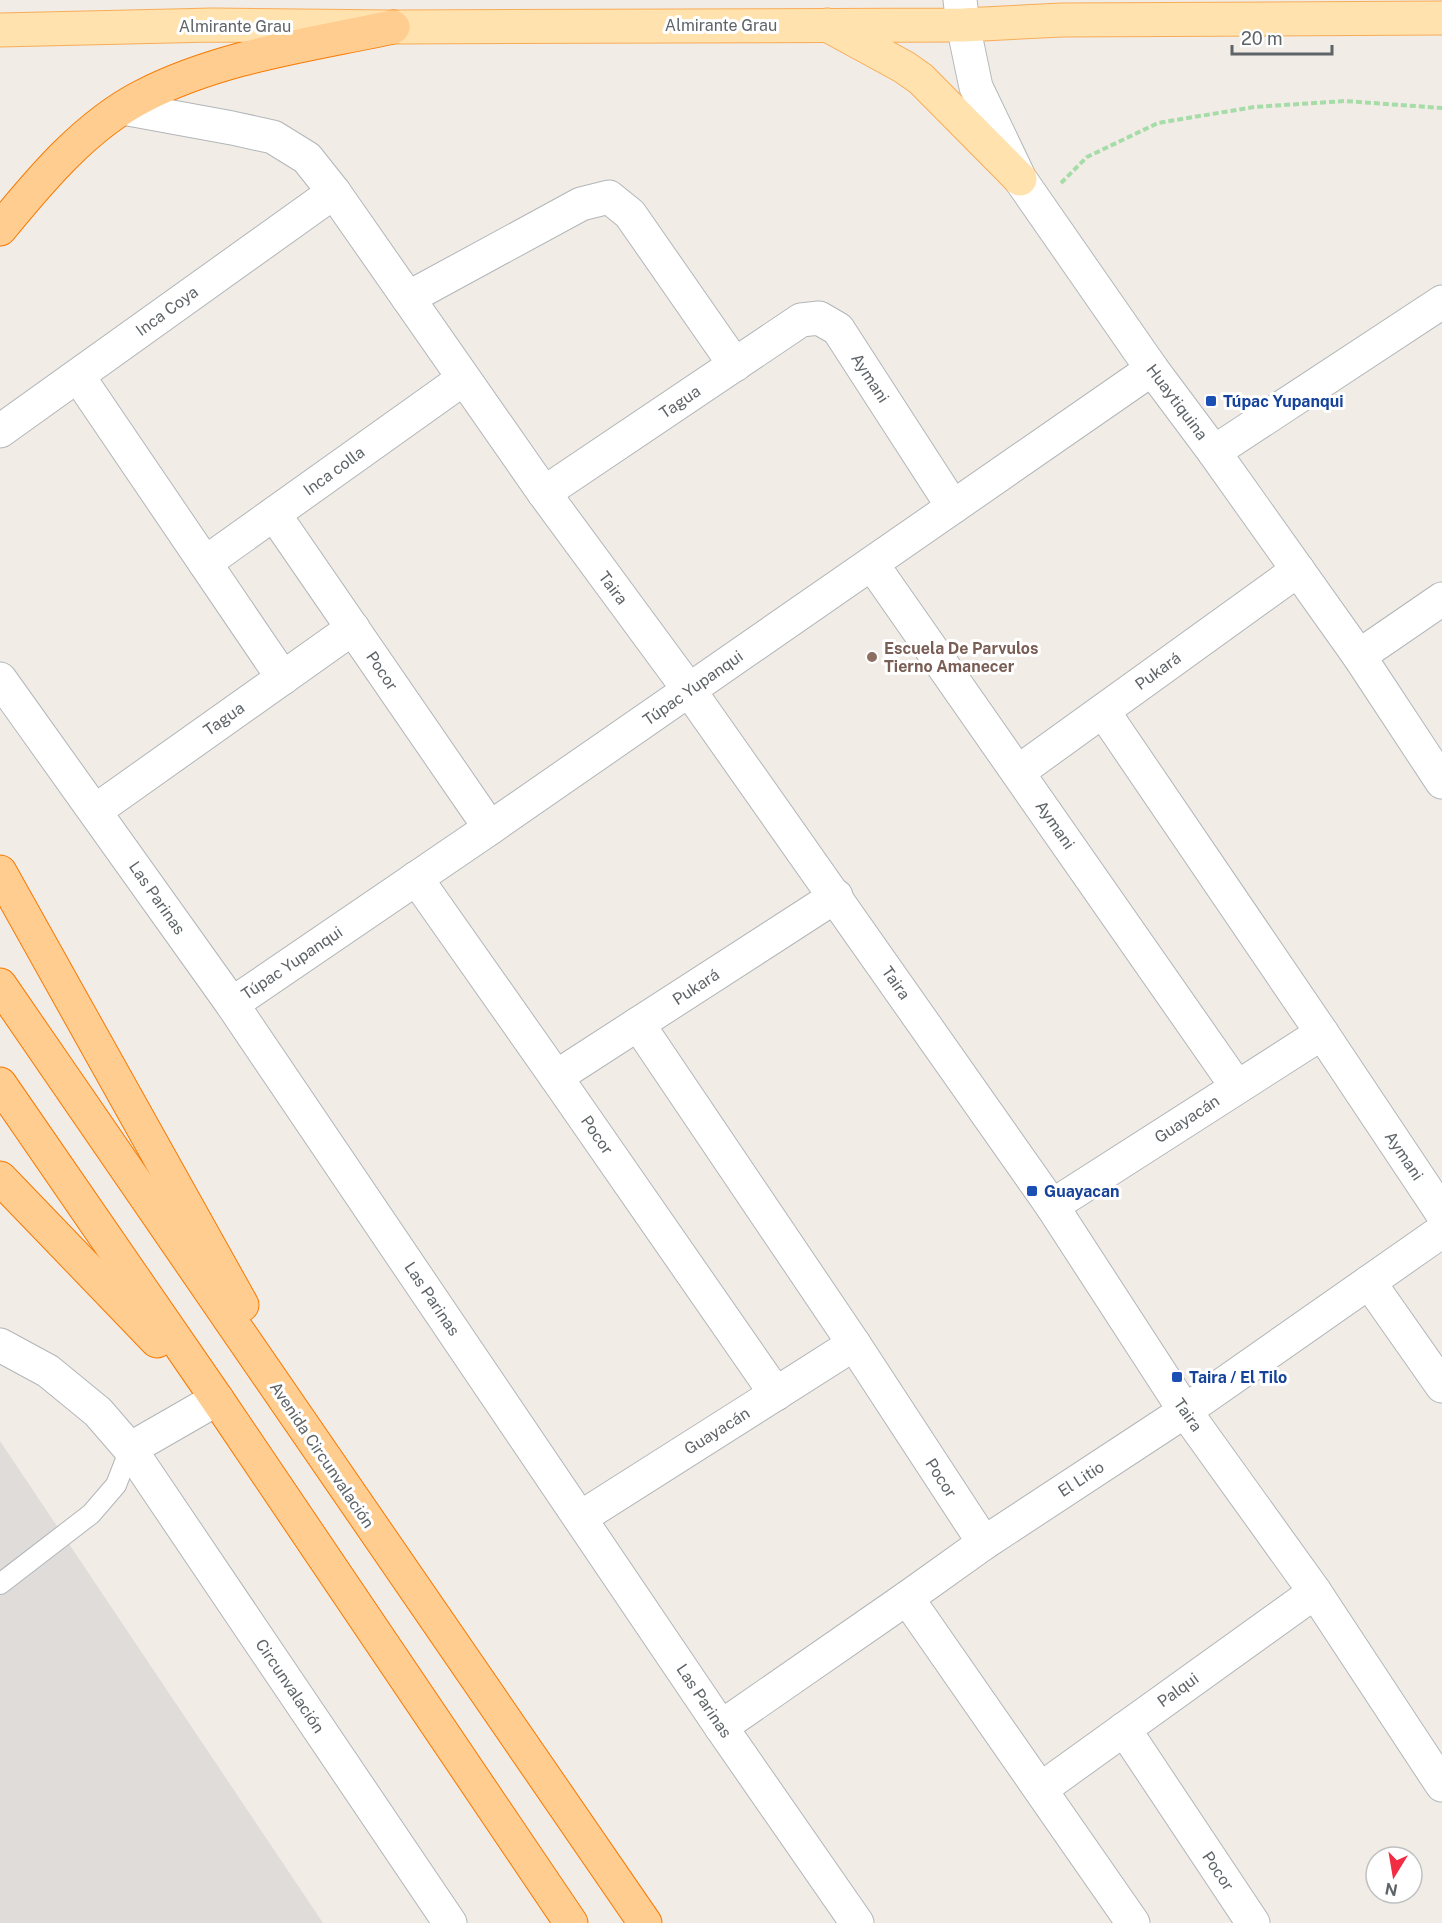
<svg xmlns="http://www.w3.org/2000/svg" width="1442" height="1923" viewBox="0 0 1442 1923" font-family="'Public Sans',sans-serif">
<style>
.industrial{fill:#dfdcd9}
.lines{fill:none;stroke-linecap:round;stroke-linejoin:round}
.lane-casing{stroke:#b2b6b9;stroke-width:22}
.street-casing{stroke:#b2b6b9;stroke-width:35}
.secondary-casing{stroke:#b3b8bb;stroke-width:35}
.primary-casing{stroke:#f8ac58;stroke-width:35}
.highway-casing{stroke:#f77900;stroke-width:35}
.path{stroke:#a5dca8;stroke-width:4;stroke-dasharray:6 3;stroke-linecap:butt}
.lane{stroke:#fff;stroke-width:20}
.street{stroke:#fff;stroke-width:33}
.secondary{stroke:#fff;stroke-width:33}
.primary{stroke:#ffe2ad;stroke-width:33}
.highway{stroke:#ffcd8f;stroke-width:33}
.transit-dot{fill:#1a4fb4;stroke:#fff;stroke-width:2}
.education-dot{fill:#8d6e63;stroke:#fff;stroke-width:2}
.labels{text-anchor:middle;dominant-baseline:central;stroke-width:6;stroke-linejoin:round;paint-order:stroke}
.street-label{font-size:16px;fill:#5e6467;stroke:#fff}
.transit-label{font-size:16px;font-weight:bold;fill:#164399;stroke:#fff;text-anchor:start}
.education-label{font-size:16px;font-weight:bold;fill:#785e54;stroke:#fff;text-anchor:start}
</style>
<rect width="100%" height="100%" fill="#f1ece6"/>
<polygon class="industrial" points="0,1441 323,1923 0,1923"/>
<g class="lines">
<defs>
<polyline id="lane" points="0,1584 91,1514 116,1485 130,1449"/>
<g id="street">
<polyline points="123,108 232,128 273,137 307,158 334,192 544,493 689,690 1052,1206 1185,1411 1315,1592 1442,1785"/>
<polyline points="408,298 581,204 609,197 630,214 735,365"/>
<polyline points="78,376 283,678"/>
<polyline points="0,431 334,192"/>
<polyline points="1214,452 1442,302"/>
<polyline points="544,493 801,320 819,318 838,329 953,507"/>
<polyline points="274,514 490,828"/>
<polyline points="205,563 463,379"/>
<polyline points="872,564 1237,1087"/>
<polyline points="1359,656 1442,599"/>
<polyline points="0,679 232,1004 721,1727 857,1923"/>
<polyline points="1103,711 1322,1033 1442,1213"/>
<polyline points="1018,772 1298,570"/>
<polyline points="95,811 353,628"/>
<polyline points="416,878 556,1077 776,1394"/>
<polyline points="232,1004 490,828 1152,369"/>
<polyline points="638,1024 854,1344 984,1543"/>
<polyline points="556,1077 836,896"/>
<polyline points="1052,1206 1322,1033"/>
<polyline points="1369,1282 1442,1386"/>
<polyline points="0,1345 48,1371 98,1412 130,1449 217,1399"/>
<polyline points="130,1449 450,1923"/>
<polyline points="580,1518 854,1344"/>
<polyline points="907,1598 1133,1923"/>
<polyline points="721,1727 907,1598 984,1543 1185,1411 1442,1231"/>
<polyline points="1124,1729 1253,1923"/>
<polyline points="1041,1789 1315,1592"/>
</g>
<polyline id="secondary" points="960,0 963,25 976,87 1020,179 1152,369 1214,452 1359,656 1442,782"/>
<g id="primary">
<polyline points="827,25 904,67 921,79 1020,179"/>
<polyline points="0,30 213,25 393,27 963,25 1062,20 1442,18"/>
</g>
<g id="highway">
<path d="M 0,229 C 40,180 86,125 143,96 C 221,56 309,45 393,27"/>
<polyline points="0,872 242,1305"/>
<polyline points="0,985 645,1923"/>
<polyline points="0,1084 217,1399 571,1923"/>
<polyline points="0,1178 157,1341"/>
</g>
</defs>
<use href="#lane" class="lane-casing"/>
<use href="#street" class="street-casing"/>
<use href="#secondary" class="secondary-casing"/>
<use href="#primary" class="primary-casing"/>
<use href="#highway" class="highway-casing"/>
<polyline class="path" points="1061,183 1087,157 1158,123 1254,107 1345,101 1442,108"/>
<use href="#lane" class="lane"/>
<use href="#street" class="street"/>
<use href="#secondary" class="secondary"/>
<use href="#primary" class="primary"/>
<use href="#highway" class="highway"/>
</g>
<g class="transit-dot">
<rect x="1205" y="395" width="12" height="12" rx="3"/>
<rect x="1026" y="1185" width="12" height="12" rx="3"/>
<rect x="1171" y="1371" width="12" height="12" rx="3"/>
</g>
<circle class="education-dot" cx="872" cy="657" r="6"/>
<g class="labels">
<g class="street-label">
<text x="721" y="25">Almirante Grau</text>
<text x="235" y="26">Almirante Grau</text>
<text transform="translate(167 311) rotate(-36)">Inca Coya</text>
<text transform="translate(870 378) rotate(57)">Aymani</text>
<text transform="translate(680 402) rotate(-34)">Tagua</text>
<text transform="translate(1177 402) rotate(53)">Huaytiquina</text>
<text transform="translate(334 471) rotate(-36)">Inca colla</text>
<text transform="translate(613 588) rotate(53)">Taira</text>
<text transform="translate(382 671) rotate(56)">Pocor</text>
<text transform="translate(1158 671) rotate(-36)">Pukará</text>
<text transform="translate(693 688) rotate(-35)">Túpac Yupanqui</text>
<text transform="translate(224 719) rotate(-35)">Tagua</text>
<text transform="translate(1055 825) rotate(55)">Aymani</text>
<text transform="translate(157 898) rotate(55)">Las Parinas</text>
<text transform="translate(292 963) rotate(-34)">Túpac Yupanqui</text>
<text transform="translate(896 983) rotate(55)">Taira</text>
<text transform="translate(696 987) rotate(-33)">Pukará</text>
<text transform="translate(1187 1119) rotate(-33)">Guayacán</text>
<text transform="translate(597 1135) rotate(55)">Pocor</text>
<text transform="translate(1404 1156) rotate(56)">Aymani</text>
<text transform="translate(432 1299) rotate(56)">Las Parinas</text>
<text transform="translate(1188 1415) rotate(55)">Taira</text>
<text transform="translate(717 1431) rotate(-32)">Guayacán</text>
<text transform="translate(322 1455) rotate(56)">Avenida Circunvalación</text>
<text transform="translate(941 1478) rotate(57)">Pocor</text>
<text transform="translate(1081 1479) rotate(-33)">El Litio</text>
<text transform="translate(290 1686) rotate(56)">Circunvalación</text>
<text transform="translate(1178 1690) rotate(-36)">Palqui</text>
<text transform="translate(704 1701) rotate(56)">Las Parinas</text>
<text transform="translate(1218 1871) rotate(56)">Pocor</text>
</g>
<g class="transit-label">
<text x="1223" y="401">Túpac Yupanqui</text>
<text x="1044" y="1191">Guayacan</text>
<text x="1189" y="1377">Taira / El Tilo</text>
</g>
<g class="education-label">
<text x="884" y="648">Escuela De Parvulos<tspan x="884" dy="18">Tierno Amanecer</tspan></text>
</g>
</g>
<g transform="translate(1394 1875) rotate(191)"><circle r="28" fill="#ffffff" stroke="#bfc1c2" stroke-width="1.5"/>
<path d="M0-4.5L10 22L0 15L-10 22Z" fill="#f12c43"/>
<text y="-9" font-size="16" font-weight="bold" text-anchor="middle" fill="#5e6467">N</text>
</g>
<path d="M1232 45v9h100v-9" fill="none" stroke="#5e6467" stroke-width="3"/>
<text x="1241" y="45" font-size="18" fill="#5e6467" stroke="#ffffff" stroke-width="4.5" paint-order="stroke">20 m</text>
</svg>
